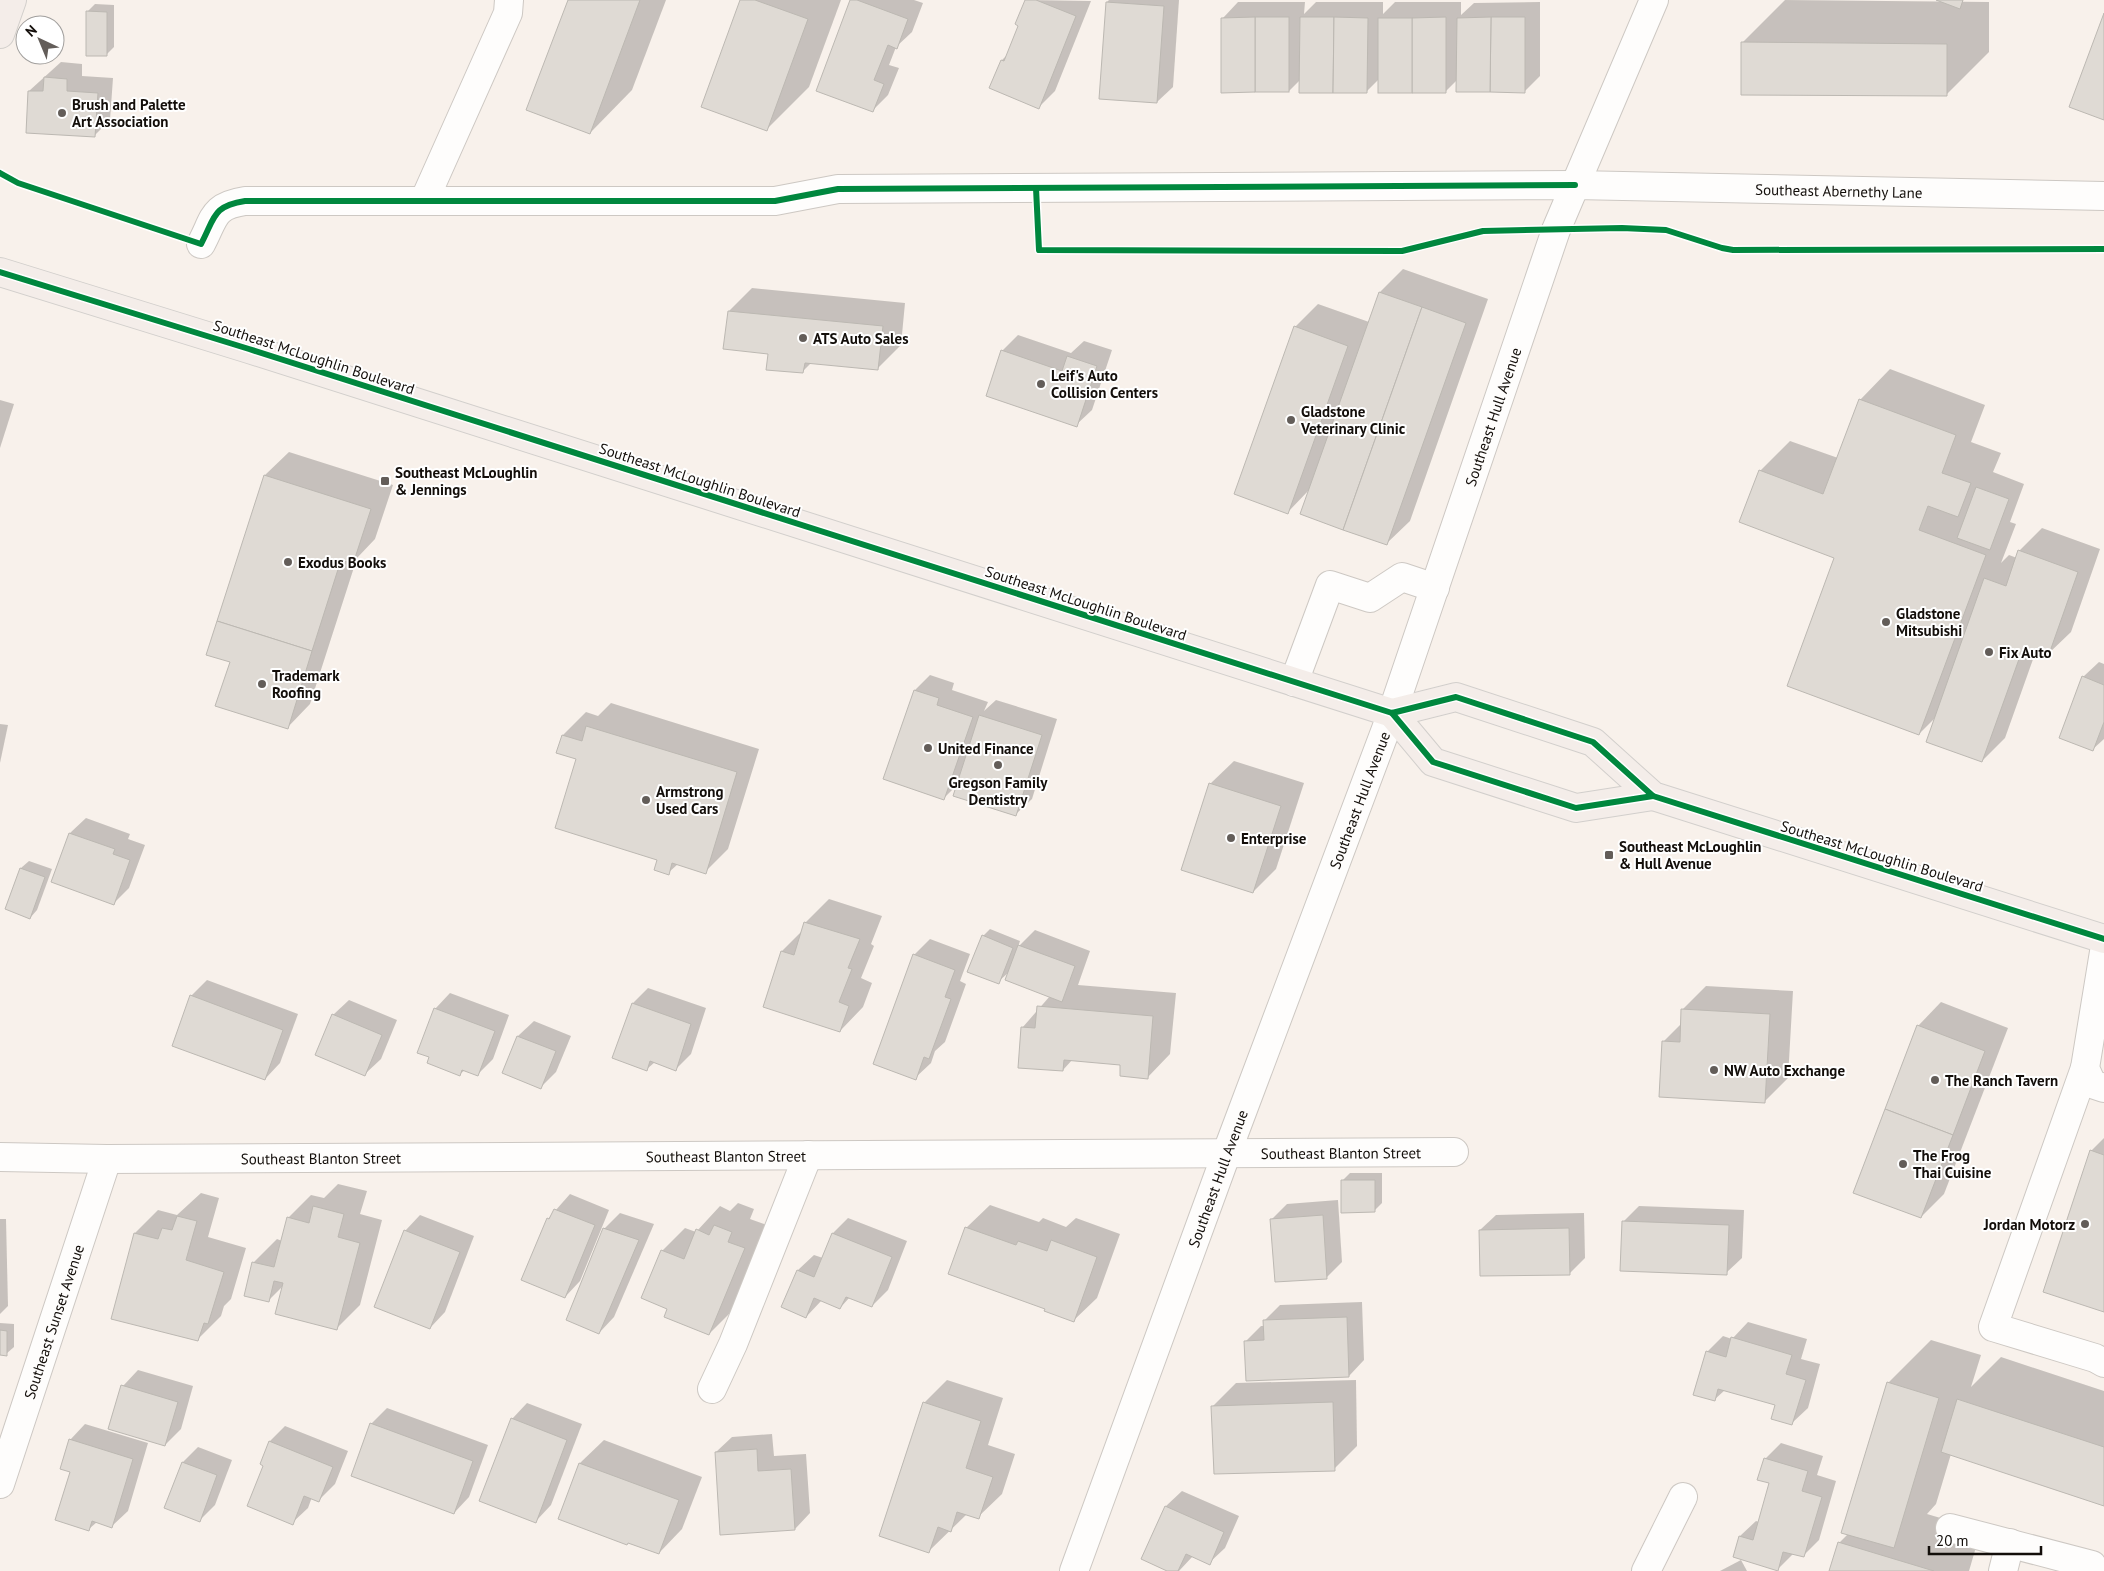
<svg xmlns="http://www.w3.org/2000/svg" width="2104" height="1571" viewBox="0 0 2104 1571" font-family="'PT Sans',sans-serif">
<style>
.shadow{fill:#0003}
.building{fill:#dfdad4;stroke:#bcb8b2}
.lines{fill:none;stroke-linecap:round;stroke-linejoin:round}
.minor-casing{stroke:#cdc8c3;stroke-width:30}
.major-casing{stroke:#d2cfcc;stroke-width:30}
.minor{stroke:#fefdfc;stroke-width:28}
.major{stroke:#f4ede9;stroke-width:28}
.cycleway-casing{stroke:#fff;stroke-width:9}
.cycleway{stroke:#00873e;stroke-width:6}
.poi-dot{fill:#635d59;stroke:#fff;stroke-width:2}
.labels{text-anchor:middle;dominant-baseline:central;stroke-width:4;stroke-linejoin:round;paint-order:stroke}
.poi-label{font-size:15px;font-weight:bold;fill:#130e0a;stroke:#fff;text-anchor:start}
.street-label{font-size:15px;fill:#130e0a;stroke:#fff}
</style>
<rect width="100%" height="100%" fill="#f8f1eb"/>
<g class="shadow">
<polygon points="569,0 666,0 632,90 590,133"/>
<polygon points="742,0 841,0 809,87 767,129"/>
<polygon points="852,0 914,0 923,3 912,32 896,47 889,65 899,68 888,95 873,110"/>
<polygon points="1026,0 1091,1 1055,91 1039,107 991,88 1002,60 1008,54 1020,25"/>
<polygon points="1109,0 1179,0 1173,87 1157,102 1107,2"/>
<polygon points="1785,0 1989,2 1989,52 1946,95 1742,43"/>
<polygon points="1238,2 1305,2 1304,14 1316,2 1383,2 1383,14 1395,2 1461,2 1461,15 1474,3 1540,2 1540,76 1524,92 1458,79 1445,92 1379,79 1367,91 1301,79 1289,91 1223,18"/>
<polygon points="95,4 114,5 114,47 107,54 87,12"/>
<polygon points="61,62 82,64 82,76 113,78 110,120 94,136 29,91"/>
<polygon points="1403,269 1488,299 1410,521 1386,544 1309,490 1288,512 1295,327 1318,304 1369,322 1380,292"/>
<polygon points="752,288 905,303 901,345 878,368 812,362 803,371 769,352 729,311"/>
<polygon points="1018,335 1071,353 1084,341 1112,350 1092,410 1076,425 1002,351"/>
<polygon points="1890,369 1985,405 1971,442 2001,453 1993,472 2024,484 2010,522 2016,524 2001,563 2009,555 2017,558 2019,551 2042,528 2100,549 2071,632 2047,655 2036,651 2005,738 1982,761 1937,716 1919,734 1836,557 1760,471 1790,441 1838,458 1860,400"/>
<polygon points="0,400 14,404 0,448"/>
<polygon points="289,452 393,485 375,539 357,558 310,704 287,728 231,661 208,654 265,475"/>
<polygon points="2099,662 2104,664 2104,739 2093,749 2083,677"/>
<polygon points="930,675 954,683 952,690 988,702 984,711 996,700 1057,719 1032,799 1016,814 959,783 944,798 915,690"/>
<polygon points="611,703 759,749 728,849 705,872 678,864 668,873 578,758 563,735 586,712 598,716"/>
<polygon points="0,724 8,725 0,763"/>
<polygon points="1234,761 1304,783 1276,869 1253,892 1210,784"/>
<polygon points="86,818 130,834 128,839 145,845 129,888 113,904 70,833"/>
<polygon points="29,861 52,869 37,910 30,918 6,909 21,868"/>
<polygon points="829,899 882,916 871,944 874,946 861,978 872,983 863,1007 840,1031 782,951 802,931 806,922"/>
<polygon points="990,929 1020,941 1018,947 1035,930 1090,951 1078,985 1176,993 1170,1054 1147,1078 1122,1063 1073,1059 1063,1070 1022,1028 1050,996 1009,972 998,982 983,936"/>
<polygon points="930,939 970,954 960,981 966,984 945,1042 935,1051 931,1063 915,1078 914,955"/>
<polygon points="207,980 298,1014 280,1063 265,1079 191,996"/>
<polygon points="1706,986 1793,991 1788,1078 1765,1101 1663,1042 1682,1023 1683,1009"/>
<polygon points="648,988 706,1008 691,1054 675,1070 655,1062 647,1069 633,1003"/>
<polygon points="450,993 509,1015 493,1059 478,1074 465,1070 460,1074 435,1009"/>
<polygon points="349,1000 397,1020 381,1059 365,1074 333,1015"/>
<polygon points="1941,1002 2008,1028 1944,1194 1921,1217 1918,1026"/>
<polygon points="534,1021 571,1036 556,1072 540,1088 504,1072 518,1036"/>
<polygon points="2104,1138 2104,1311 2091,1151"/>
<polygon points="1350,1173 1382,1173 1382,1203 1374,1211 1342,1181"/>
<polygon points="338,1184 367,1191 360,1214 382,1220 360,1305 337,1328 284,1285 268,1301 254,1262 277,1239 282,1241 288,1218 311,1195 324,1198"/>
<polygon points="201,1193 219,1198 208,1237 246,1248 231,1299 224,1306 221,1316 198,1339 113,1318 135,1233 158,1210 177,1215"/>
<polygon points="570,1194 609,1210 580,1281 565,1297 548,1219"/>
<polygon points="1338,1200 1342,1262 1326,1278 1272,1219 1287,1204"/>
<polygon points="738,1203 754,1209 750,1219 767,1225 732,1311 709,1334 669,1308 662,1251 685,1228 696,1232 720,1206 730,1211"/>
<polygon points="990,1205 1039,1222 1043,1218 1066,1227 1076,1218 1120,1234 1097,1298 1073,1321 1046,1308 966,1228"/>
<polygon points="1639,1206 1744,1210 1742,1258 1726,1273 1623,1222"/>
<polygon points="620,1213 654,1224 614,1317 599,1333 604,1229"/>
<polygon points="1584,1213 1585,1258 1569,1274 1480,1230 1496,1215"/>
<polygon points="420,1215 474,1236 445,1312 430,1328 405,1231"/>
<polygon points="848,1218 907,1241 888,1290 872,1306 850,1297 840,1308 822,1300 806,1317 798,1270 814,1255 823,1258 833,1233"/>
<polygon points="0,1219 6,1219 8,1306 0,1314"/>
<polygon points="1362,1302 1364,1360 1349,1376 1245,1342 1261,1326 1264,1326 1264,1321 1280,1305"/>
<polygon points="1748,1322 1807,1339 1801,1359 1820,1364 1808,1408 1792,1423 1776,1404 1725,1390 1714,1400 1707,1352 1723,1336 1732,1339"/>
<polygon points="0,1323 14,1324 14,1347 6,1354 0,1354"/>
<polygon points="1931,1340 1981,1355 1971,1387 2001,1357 2104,1391 2104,1504 1951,1454 1936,1504 1927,1514 1981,1530 1969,1571 1831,1571 1839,1543 1848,1534 1888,1383"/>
<polygon points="138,1370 193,1386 181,1429 165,1445 123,1386"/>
<polygon points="947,1380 1003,1398 988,1445 1015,1454 1002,1494 978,1517 967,1514 929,1551 924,1403"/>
<polygon points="1356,1380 1357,1446 1334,1469 1213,1406 1236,1383"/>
<polygon points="527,1403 582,1424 551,1505 536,1521 512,1419"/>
<polygon points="387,1408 488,1445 469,1497 454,1513 371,1424"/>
<polygon points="85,1424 148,1443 128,1511 112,1526 97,1522 89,1529 72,1472 70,1440"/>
<polygon points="285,1426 348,1451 335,1484 319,1500 312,1497 308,1508 292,1523 265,1465 270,1441"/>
<polygon points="772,1434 774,1456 806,1454 810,1513 795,1529 716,1452 732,1437"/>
<polygon points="604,1440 702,1477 682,1529 659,1553 560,1518 580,1463"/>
<polygon points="1781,1443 1823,1456 1817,1475 1836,1481 1819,1540 1803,1556 1794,1553 1778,1569 1734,1557 1740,1536 1756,1521 1759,1522 1771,1482 1765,1459"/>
<polygon points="198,1447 232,1460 215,1505 200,1520 183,1462"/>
<polygon points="1182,1491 1239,1516 1225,1548 1209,1563 1193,1556 1179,1571 1170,1571 1166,1506"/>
<polygon points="1741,1560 1747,1571 1720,1571"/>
</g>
<g class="building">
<polygon points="568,0 640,0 590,134 526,110"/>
<polygon points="740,0 755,0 808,19 767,131 701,107"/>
<polygon points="850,0 857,0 908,19 897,49 888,45 874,80 884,84 873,112 816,91"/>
<polygon points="1025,0 1036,0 1076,16 1039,109 989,88 1001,60 1004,61 1018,26 1015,24"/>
<polygon points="1936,0 1963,0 1960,9"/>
<polygon points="1106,2 1164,6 1157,103 1099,99"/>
<polygon points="86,11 107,12 107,56 86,56"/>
<polygon points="2104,13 2104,120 2069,107"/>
<rect x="1255" y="17" width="34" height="75"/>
<polygon points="1255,17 1255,92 1221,93 1221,18"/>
<polygon points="1300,17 1334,17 1333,93 1299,93"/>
<polygon points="1334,17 1368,18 1367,93 1333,93"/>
<polygon points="1446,17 1446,93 1412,93 1412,18"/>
<polygon points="1491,17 1525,17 1525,93 1490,92"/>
<polygon points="1491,17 1490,92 1456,92 1457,18"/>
<rect x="1378" y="18" width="34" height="75"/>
<polygon points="1741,42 1947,44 1947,96 1741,95"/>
<polygon points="44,77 67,79 67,91 98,93 95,137 26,133 28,91 43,91"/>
<polygon points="1379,292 1422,307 1343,530 1300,514"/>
<polygon points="1422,307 1466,323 1387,545 1343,530"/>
<polygon points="728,311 883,326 878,370 805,363 803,373 766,370 768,354 723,349"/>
<polygon points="1294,326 1348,346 1288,514 1234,494"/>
<polygon points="1001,350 1062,371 1067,356 1097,366 1077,427 986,396"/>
<polygon points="1859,399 1956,435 1942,473 1971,483 1958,517 1928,506 1919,530 1986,555 1919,735 1787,686 1834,558 1739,522 1759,470 1823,494"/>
<polygon points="264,475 371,509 353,564 341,560 312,651 217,621"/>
<polygon points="1976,487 2009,499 1990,550 1957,538"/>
<polygon points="2018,550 2078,572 2048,657 2023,648 1982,762 1926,742 1984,578 2006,586"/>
<polygon points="217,621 312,651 288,729 215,706 230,662 206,655"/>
<polygon points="2082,676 2104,685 2104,722 2093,751 2059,738"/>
<polygon points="914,690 939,698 937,705 973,717 944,800 883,779"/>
<polygon points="979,715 1042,735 1016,816 953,796"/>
<polygon points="586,726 737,772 706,874 672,863 669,875 654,870 657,860 555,828 576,759 556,753 562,735 582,741"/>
<polygon points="1209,783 1281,806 1253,893 1181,870"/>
<polygon points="69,833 115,849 113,854 130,860 114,905 51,882"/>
<polygon points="20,868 45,877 30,919 5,909"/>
<polygon points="804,922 860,939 848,968 852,969 839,1002 849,1006 840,1032 763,1007 781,951 794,955"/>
<polygon points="982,935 1013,948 999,984 967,972"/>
<polygon points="1018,945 1075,966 1062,1002 1005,980"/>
<polygon points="913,954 955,970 945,997 951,999 929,1059 924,1057 916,1080 873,1064"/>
<polygon points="190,995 283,1030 265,1080 172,1046"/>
<polygon points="632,1003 691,1024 676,1071 650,1061 647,1071 612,1058"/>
<polygon points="1037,1006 1153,1016 1148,1079 1120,1076 1120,1065 1064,1060 1063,1071 1018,1068 1021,1027 1035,1028"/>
<polygon points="434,1008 495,1031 478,1076 462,1070 460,1076 427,1063 429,1057 417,1053"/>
<polygon points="1681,1009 1770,1014 1765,1103 1659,1097 1662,1041 1680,1042"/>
<polygon points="332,1014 382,1035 365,1076 315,1055"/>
<polygon points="1917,1025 1985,1051 1953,1135 1885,1109"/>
<polygon points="517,1036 556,1051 541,1089 502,1073"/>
<polygon points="1885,1109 1953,1135 1921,1218 1853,1193"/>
<polygon points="2090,1150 2104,1155 2104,1312 2043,1292"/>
<polygon points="1341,1180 1375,1180 1375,1212 1341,1213"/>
<polygon points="313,1206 344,1214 338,1237 360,1243 337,1330 275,1314 283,1283 274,1281 269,1302 244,1296 252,1262 274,1267 287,1217 309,1223"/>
<polygon points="554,1209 595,1225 565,1298 521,1280 547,1218 549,1219"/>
<polygon points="1323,1215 1327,1279 1275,1282 1270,1219"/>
<polygon points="177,1216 197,1221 186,1260 224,1272 208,1324 204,1323 198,1341 111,1319 134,1233 158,1239 162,1228 172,1230"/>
<polygon points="1622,1221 1729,1225 1727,1275 1620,1271"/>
<polygon points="714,1225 732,1232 728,1242 745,1248 709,1335 664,1317 667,1309 641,1298 661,1250 684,1259 696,1229 709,1235"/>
<polygon points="965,1227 1016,1245 1018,1241 1047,1251 1051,1240 1097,1257 1074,1322 1044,1311 1045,1309 948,1274"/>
<polygon points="603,1228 639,1240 599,1334 566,1320"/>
<polygon points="1569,1228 1570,1275 1480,1276 1479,1230"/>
<polygon points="404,1230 460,1252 430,1329 374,1307"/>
<polygon points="832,1233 892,1257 872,1307 846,1297 840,1309 814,1298 806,1318 781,1307 797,1270 814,1277"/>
<polygon points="1347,1317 1349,1377 1246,1381 1244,1341 1264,1340 1263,1320"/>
<polygon points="0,1330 7,1331 7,1356 0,1355"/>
<polygon points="1731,1337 1792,1355 1786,1374 1806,1380 1792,1425 1771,1419 1775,1405 1718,1389 1715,1401 1693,1395 1706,1351 1726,1357"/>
<polygon points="1887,1382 1939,1398 1894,1548 1841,1533"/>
<polygon points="121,1385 178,1402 165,1446 108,1429"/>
<polygon points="1957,1399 2104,1447 2104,1506 1941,1452"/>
<polygon points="923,1402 981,1421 966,1468 993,1477 979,1519 957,1512 951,1532 938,1527 929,1553 879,1536"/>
<polygon points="1333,1402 1335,1471 1214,1474 1211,1406"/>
<polygon points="511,1418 567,1440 536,1523 479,1501"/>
<polygon points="370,1423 473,1461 454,1514 351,1476"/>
<polygon points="69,1439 133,1459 112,1528 92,1521 89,1531 55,1520 70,1472 60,1469"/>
<polygon points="269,1441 333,1467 319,1502 304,1496 293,1525 247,1506 263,1466 260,1464"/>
<polygon points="757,1449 758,1471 791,1469 795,1530 720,1535 715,1452"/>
<polygon points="1764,1458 1808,1471 1802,1491 1822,1497 1804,1557 1783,1552 1778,1571 1733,1557 1739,1536 1753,1540 1769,1483 1757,1480"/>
<polygon points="182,1462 217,1475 200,1522 164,1508"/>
<polygon points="579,1463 679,1500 659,1554 628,1543 627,1545 558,1519"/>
<polygon points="1165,1506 1224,1532 1210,1565 1186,1554 1178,1571 1167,1571 1141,1559"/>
<polygon points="1838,1542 1934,1571 1829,1571"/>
</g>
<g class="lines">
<defs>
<g id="minor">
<polyline points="424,201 508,13 509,0"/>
<path id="s1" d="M 201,244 C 215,218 212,206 245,201 L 775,201 L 838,189 L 1575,185 L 2104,196"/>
<polyline points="1294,682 1330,585 1370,598 1402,577 1435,588"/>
<polyline points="2104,952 2085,1068 2092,1084 2104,1088"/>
<polyline points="2085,1068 1993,1327 2095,1358 2104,1363"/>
<path id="s2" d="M 0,1157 L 107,1159 L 1454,1152"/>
<polyline points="712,1389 733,1344 808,1155"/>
<path id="s3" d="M 0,1484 L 107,1159"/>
<polyline points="1950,1528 2092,1565"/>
<path id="s4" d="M 1074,1571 L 1227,1152 L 1392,713 L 1556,230 L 1654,0"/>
<polyline points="1646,1571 1683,1497"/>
<polyline points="2003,1571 2010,1543"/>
</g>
<g id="major">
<polyline points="0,34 12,0"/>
<polyline points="0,272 249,349 1392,713 1456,697 1593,742 1653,796 2104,939"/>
<polyline points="1392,713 1433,762 1576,808 1653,796"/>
</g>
</defs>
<use href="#minor" class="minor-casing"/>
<use href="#major" class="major-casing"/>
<use href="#minor" class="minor"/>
<use href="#major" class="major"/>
<defs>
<g id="cycleway">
<path d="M 0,173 L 18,183 L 201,244 C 215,218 212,206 245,201 L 775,201 L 838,189 L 1575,185"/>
<polyline points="1036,188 1039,250 1402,251 1483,231 1622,228 1666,230 1722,248 1733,250 2104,249"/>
<polyline points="0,272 249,349 1392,713 1456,697 1593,742 1653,796 2104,939"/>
<polyline points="1392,713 1433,762 1576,808 1653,796"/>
</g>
</defs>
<use href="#cycleway" class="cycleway-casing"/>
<use href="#cycleway" class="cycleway"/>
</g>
<g class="poi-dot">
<circle cx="62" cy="113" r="5"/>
<circle cx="803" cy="338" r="5"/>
<circle cx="1041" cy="384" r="5"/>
<circle cx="1291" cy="420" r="5"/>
<rect x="380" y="476" width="10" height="10" rx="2.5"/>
<circle cx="288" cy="562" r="5"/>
<circle cx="1886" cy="622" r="5"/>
<circle cx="1989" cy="652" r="5"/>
<circle cx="262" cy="684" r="5"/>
<circle cx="928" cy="748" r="5"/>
<circle cx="998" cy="765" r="5"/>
<circle cx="646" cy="800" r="5"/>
<circle cx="1231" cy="838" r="5"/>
<rect x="1604" y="850" width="10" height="10" rx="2.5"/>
<circle cx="1714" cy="1070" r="5"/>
<circle cx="1935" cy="1080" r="5"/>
<circle cx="1903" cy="1164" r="5"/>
<circle cx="2085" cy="1224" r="5"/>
</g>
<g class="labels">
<g class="poi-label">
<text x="72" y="104">Brush and Palette<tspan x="72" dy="17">Art Association</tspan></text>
<text x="813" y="338">ATS Auto Sales</text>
<text x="1051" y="375">Leif's Auto<tspan x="1051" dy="17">Collision Centers</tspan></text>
<text x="1301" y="411">Gladstone<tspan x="1301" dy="17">Veterinary Clinic</tspan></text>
<text x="395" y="472">Southeast McLoughlin<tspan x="395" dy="17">&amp; Jennings</tspan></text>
<text x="298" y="562">Exodus Books</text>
<text x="1896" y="613">Gladstone<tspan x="1896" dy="17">Mitsubishi</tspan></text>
<text x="1999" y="652">Fix Auto</text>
<text x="272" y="675">Trademark<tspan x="272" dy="17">Roofing</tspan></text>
<text x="938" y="748">United Finance</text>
<text x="998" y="782" text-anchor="middle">Gregson Family<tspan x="998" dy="17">Dentistry</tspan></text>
<text x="656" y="791">Armstrong<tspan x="656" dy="17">Used Cars</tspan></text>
<text x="1241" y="838">Enterprise</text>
<text x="1619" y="846">Southeast McLoughlin<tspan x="1619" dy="17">&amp; Hull Avenue</tspan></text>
<text x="1724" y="1070">NW Auto Exchange</text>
<text x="1945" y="1080">The Ranch Tavern</text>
<text x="1913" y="1155">The Frog<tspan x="1913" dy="17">Thai Cuisine</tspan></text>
<text x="2075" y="1224" text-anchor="end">Jordan Motorz</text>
</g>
<g class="street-label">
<text stroke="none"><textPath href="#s1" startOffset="1661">Southeast Abernethy Lane</textPath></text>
<text transform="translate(314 357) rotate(18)">Southeast McLoughlin Boulevard</text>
<text stroke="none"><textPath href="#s4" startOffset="1228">Southeast Hull Avenue</textPath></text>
<text transform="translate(700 480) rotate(18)">Southeast McLoughlin Boulevard</text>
<text transform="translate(1086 603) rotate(18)">Southeast McLoughlin Boulevard</text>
<text stroke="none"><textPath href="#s4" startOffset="822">Southeast Hull Avenue</textPath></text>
<text transform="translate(1882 856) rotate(17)">Southeast McLoughlin Boulevard</text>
<text stroke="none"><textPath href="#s2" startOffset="1341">Southeast Blanton Street</textPath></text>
<text stroke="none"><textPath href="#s2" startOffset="726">Southeast Blanton Street</textPath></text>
<text stroke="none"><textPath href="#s2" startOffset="321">Southeast Blanton Street</textPath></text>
<text stroke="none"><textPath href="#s4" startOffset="418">Southeast Hull Avenue</textPath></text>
<text stroke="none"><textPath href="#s3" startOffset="171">Southeast Sunset Avenue</textPath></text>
</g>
</g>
<g transform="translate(40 40) rotate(316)"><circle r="24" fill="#ffffff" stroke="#a19f9d"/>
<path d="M0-4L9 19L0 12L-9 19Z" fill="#635d59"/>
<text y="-8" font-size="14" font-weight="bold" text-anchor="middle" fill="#130e0a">N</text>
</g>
<path d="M1929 1546v8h112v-8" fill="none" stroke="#130e0a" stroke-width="2.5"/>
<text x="1936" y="1546" font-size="15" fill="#130e0a" stroke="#ffffff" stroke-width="4" paint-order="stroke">20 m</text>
</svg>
